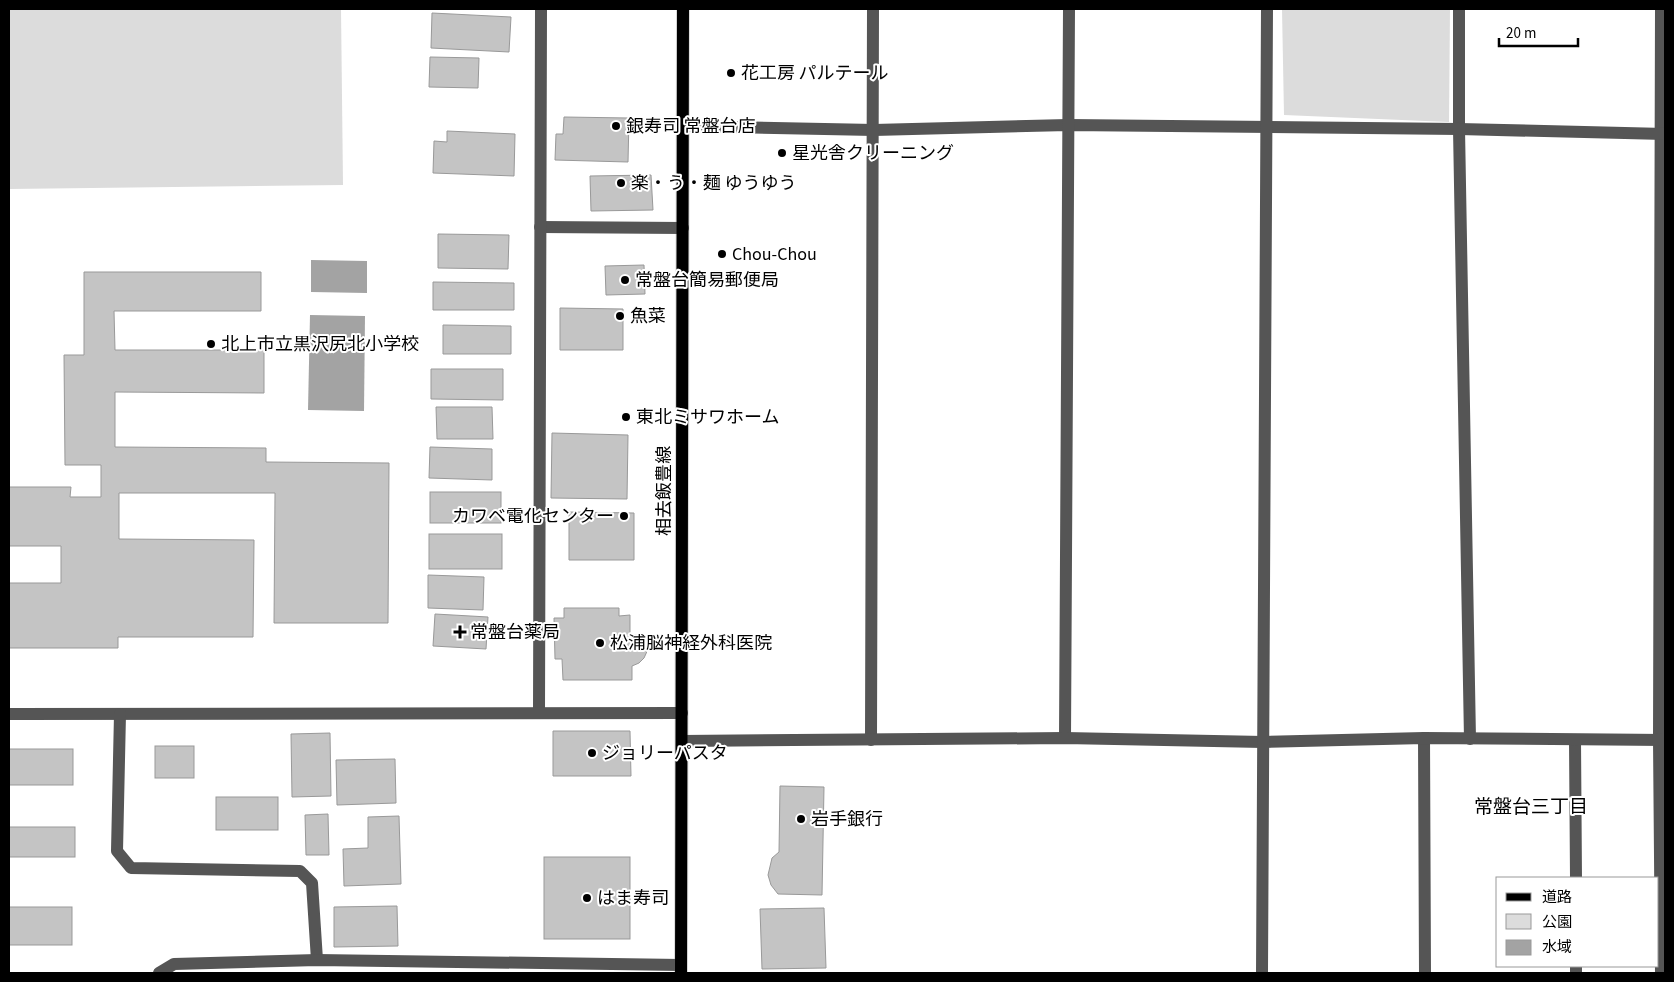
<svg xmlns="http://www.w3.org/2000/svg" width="1674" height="982" viewBox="0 0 1674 982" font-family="'Source Sans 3','Noto Sans JP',sans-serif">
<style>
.green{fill:#dcdcdc}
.water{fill:#a3a3a3}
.building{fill:#c4c4c4;stroke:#999}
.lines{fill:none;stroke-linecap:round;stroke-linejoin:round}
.major-casing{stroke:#dbdbdb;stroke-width:14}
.minor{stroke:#555;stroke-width:12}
.major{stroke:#000;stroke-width:12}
.poi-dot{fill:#000;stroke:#fff;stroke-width:2}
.labels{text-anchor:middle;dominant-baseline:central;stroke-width:4;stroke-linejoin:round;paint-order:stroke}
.poi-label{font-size:18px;fill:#000;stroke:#fff;text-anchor:start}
.street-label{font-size:18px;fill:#000;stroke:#fff}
.neighbourhood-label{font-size:19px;fill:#000;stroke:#fff}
</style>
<rect width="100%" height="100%" fill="#fff"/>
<g class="green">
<polygon points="9,9 341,9 343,185 9,189"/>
<polygon points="1282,9 1450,9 1449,122 1284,115"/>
</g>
<g class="water">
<polygon points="311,260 367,261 367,293 311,292"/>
<polygon points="310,315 365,316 364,411 308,410"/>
</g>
<g class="building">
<polygon points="432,13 511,17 509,52 431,48"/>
<polygon points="430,57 479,58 478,88 429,87"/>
<polygon points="564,117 629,118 628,162 555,160 556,134 563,134"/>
<polygon points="447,131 515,134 514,176 433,173 434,141 447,142"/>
<polygon points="651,175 653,210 591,211 590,176"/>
<polygon points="438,234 509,235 508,269 438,268"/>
<polygon points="644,265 645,294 606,295 605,266"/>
<polygon points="84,272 261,272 261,311 114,311 115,350 264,350 264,393 115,392 115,447 266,448 266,462 389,463 388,623 274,623 275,493 119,493 119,539 254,540 253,637 118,637 118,648 9,648 9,583 61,583 61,546 9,546 9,487 71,487 70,497 101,497 101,465 65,465 64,355 84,355"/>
<polygon points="433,282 514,283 514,310 433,310"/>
<polygon points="560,308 623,309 623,350 560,350"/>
<polygon points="443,325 511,326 511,354 443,354"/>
<polygon points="431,369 503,369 503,400 431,399"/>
<polygon points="436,407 492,407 493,439 437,439"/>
<polygon points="552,433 628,435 627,499 551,498"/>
<polygon points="430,447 492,449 492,480 429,478"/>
<rect x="430" y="492" width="71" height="31"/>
<polygon points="569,512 634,513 634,560 569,560"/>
<rect x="429" y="534" width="73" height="35"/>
<polygon points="428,575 484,577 483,610 428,608"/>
<polygon points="564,608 619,608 619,616 630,615 630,635 639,635 649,647 644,658 639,663 632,666 632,680 563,680 562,659 555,659 554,618 564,618"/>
<polygon points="435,614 488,617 486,649 433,646"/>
<polygon points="553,731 630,731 631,776 553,776"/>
<polygon points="330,733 331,796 292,797 291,734"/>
<rect x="155" y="746" width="39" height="32"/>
<rect x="9" y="749" width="64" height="36"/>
<polygon points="395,759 396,803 337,805 336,760"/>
<polygon points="780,786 824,787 822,895 778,894 771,885 768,875 772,858 779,852"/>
<rect x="216" y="797" width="62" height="33"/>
<polygon points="328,814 329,855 306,855 305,815"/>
<polygon points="399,816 401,884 344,886 343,849 368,848 368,817"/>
<rect x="9" y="827" width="66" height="30"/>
<rect x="544" y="857" width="86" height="82"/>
<polygon points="397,906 398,946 334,947 334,907"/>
<rect x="9" y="907" width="63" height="38"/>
<polygon points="824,908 826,968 762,969 760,909"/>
</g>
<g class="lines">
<defs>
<polyline id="major" points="681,973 683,9"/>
</defs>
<use href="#major" class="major-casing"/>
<g class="minor">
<polyline points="1459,9 1459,129 1470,739"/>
<polyline points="1661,9 1659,740 1661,973"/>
<polyline points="683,126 874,130 1068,125 1459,129 1665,134"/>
<polyline points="540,227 683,228"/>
<polyline points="539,713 541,9"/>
<polyline points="9,714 682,713"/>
<polyline points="120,714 117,851 131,868 300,871 312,883 317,960"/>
<polyline points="1065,738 1069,9"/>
<polyline points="1424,738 1425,973"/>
<polyline points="871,740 873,9"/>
<polyline points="1575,740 1576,878"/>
<polyline points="682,741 1065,738 1263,742 1424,738 1665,740"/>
<polyline points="1576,966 1576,973"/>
<polyline points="159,973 174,964 317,960 681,965"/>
<polyline points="1262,973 1267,9"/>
</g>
<use href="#major" class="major"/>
</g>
<g class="poi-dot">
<circle cx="731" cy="73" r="5"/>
<circle cx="616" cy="126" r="5"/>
<circle cx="782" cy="153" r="5"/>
<circle cx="621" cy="183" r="5"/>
<circle cx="722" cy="254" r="5"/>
<circle cx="625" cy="280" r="5"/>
<circle cx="620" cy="316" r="5"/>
<circle cx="211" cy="344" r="5"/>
<circle cx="626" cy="417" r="5"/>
<circle cx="624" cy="516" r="5"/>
<path d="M457.5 624.5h5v5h5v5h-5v5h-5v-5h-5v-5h5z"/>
<circle cx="600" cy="643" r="5"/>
<circle cx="592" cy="753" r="5"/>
<circle cx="801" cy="819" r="5"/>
<circle cx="587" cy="898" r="5"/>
</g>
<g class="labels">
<g class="poi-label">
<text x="741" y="73">花工房 パルテール</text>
<text x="626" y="126">銀寿司 常盤台店</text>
<text x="792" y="153">星光舎クリーニング</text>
<text x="631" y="183">楽・う・麺 ゆうゆう</text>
<text x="732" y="254">Chou-Chou</text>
<text x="635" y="280">常盤台簡易郵便局</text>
<text x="630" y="316">魚菜</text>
<text x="221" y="344">北上市立黒沢尻北小学校</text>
<text x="636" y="417">東北ミサワホーム</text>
<text x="614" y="516" text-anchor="end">カワベ電化センター</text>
<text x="470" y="632">常盤台薬局</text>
<text x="610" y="643">松浦脳神経外科医院</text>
<text x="602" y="753">ジョリーパスタ</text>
<text x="811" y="819">岩手銀行</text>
<text x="597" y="898">はま寿司</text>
</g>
<g class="street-label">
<text transform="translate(664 491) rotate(-90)">相去飯豊線</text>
</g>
<g class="neighbourhood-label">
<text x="1531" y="807">常盤台三丁目</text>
</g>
</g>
<rect width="1674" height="982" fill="none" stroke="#000000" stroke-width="20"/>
<rect x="1496" y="877" width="162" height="90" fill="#ffffff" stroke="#999999"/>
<rect x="1506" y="893" width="25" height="8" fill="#000000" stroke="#999999"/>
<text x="1542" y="902" font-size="15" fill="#000000">道路</text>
<rect x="1506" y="914" width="25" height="15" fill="#dcdcdc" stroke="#999999"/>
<text x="1542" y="927" font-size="15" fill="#000000">公園</text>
<rect x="1506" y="940" width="25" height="15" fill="#a3a3a3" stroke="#999999"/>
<text x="1542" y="952" font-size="15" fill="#000000">水域</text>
<path d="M1499 38v8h79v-8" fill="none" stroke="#000000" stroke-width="2.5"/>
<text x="1506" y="38" font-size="15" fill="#000000" stroke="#ffffff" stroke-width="4" paint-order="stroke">20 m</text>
</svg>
